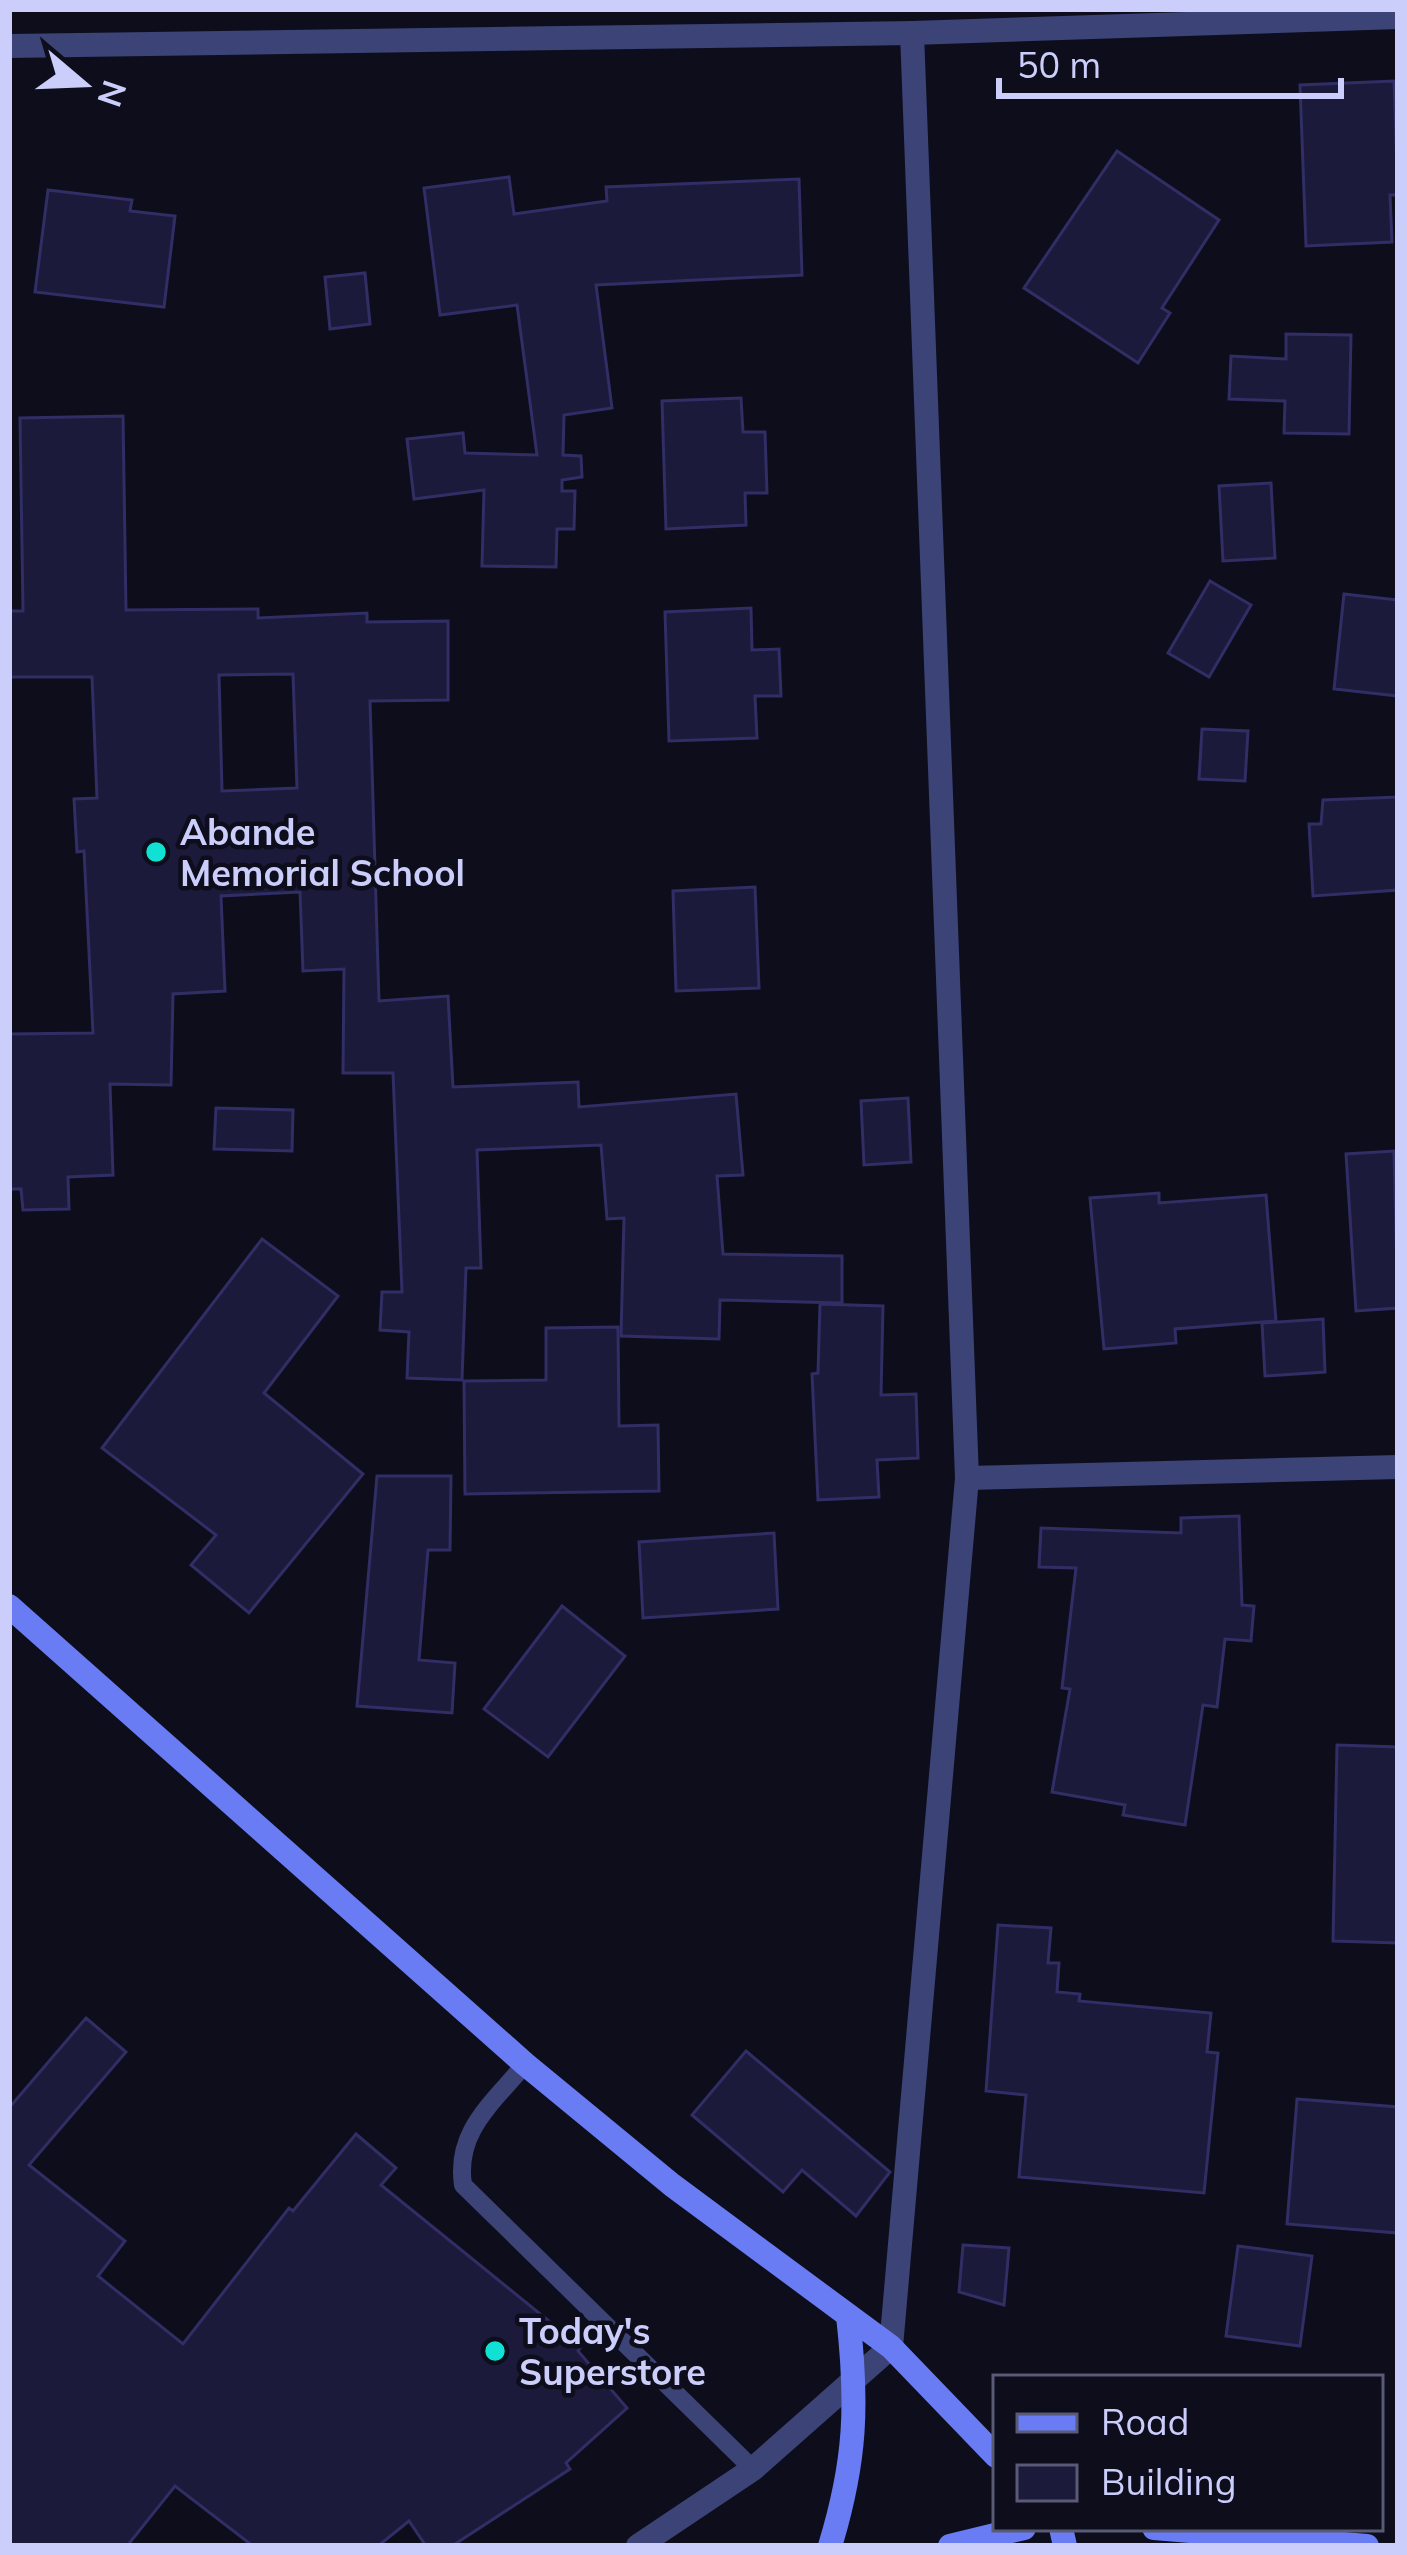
<svg xmlns="http://www.w3.org/2000/svg" width="1407" height="2555" viewBox="0 0 1407 2555" font-family="Mulish,sans-serif">
<style>
.building{fill:#1b1a3b;stroke:#302e65;stroke-width:3;fill-rule:evenodd}
.lines{fill:none;stroke-linecap:round;stroke-linejoin:round}
.lane{stroke:#3b4377;stroke-width:18}
.street{stroke:#3b4377;stroke-width:24}
.secondary{stroke:#6a7cf3;stroke-width:24}
.poi-dot{fill:#11e1d4;stroke:#0d0d1b;stroke-width:4.5}
.labels{text-anchor:middle;dominant-baseline:central;stroke-width:9;stroke-linejoin:round;paint-order:stroke}
.poi-label{font-size:36px;font-weight:bold;fill:#cbcdfb;stroke:#0d0d1b;text-anchor:start}
</style>
<rect width="100%" height="100%" fill="#0d0d1b"/>
<g class="building">
<polygon points="1394,81 1398,195 1390,195 1392,242 1306,246 1300,85"/>
<polygon points="1117,151 1219,220 1162,308 1170,313 1138,363 1024,288"/>
<polygon points="509,177 514,214 607,201 606,187 799,179 802,275 596,285 612,408 564,415 563,455 581,456 582,477 562,480 562,491 575,491 574,529 557,529 556,567 482,566 484,490 414,499 407,439 463,433 465,453 537,455 517,305 440,315 424,188"/>
<polygon points="48,190 132,200 130,211 175,216 164,307 35,292"/>
<polygon points="365,273 370,324 330,329 325,277"/>
<polygon points="1286,334 1351,335 1349,434 1284,433 1285,401 1229,399 1231,356 1286,359"/>
<polygon points="741,398 743,432 765,432 767,493 745,493 746,525 666,529 662,401"/>
<path d="M 123,416 L 126,610 L 258,609 L 258,618 L 367,613 L 367,622 L 448,621 L 448,700 L 370,701 L 379,1001 L 448,996 L 453,1087 L 578,1082 L 579,1107 L 736,1094 L 743,1175 L 717,1176 L 723,1254 L 842,1256 L 842,1303 L 720,1300 L 719,1339 L 621,1336 L 624,1218 L 607,1219 L 601,1145 L 477,1150 L 481,1268 L 466,1268 L 462,1380 L 407,1378 L 409,1332 L 380,1330 L 382,1292 L 402,1292 L 393,1073 L 343,1073 L 344,969 L 303,971 L 300,892 L 221,896 L 225,991 L 173,994 L 171,1085 L 110,1084 L 113,1175 L 68,1177 L 69,1209 L 23,1210 L 21,1189 L 9,1189 L 9,1034 L 93,1033 L 84,851 L 77,852 L 74,799 L 97,798 L 92,677 L 9,677 L 9,611 L 23,611 L 20,418 ZM 293,674 L 297,788 L 222,791 L 219,675 Z"/>
<polygon points="1271,483 1275,558 1223,561 1219,486"/>
<polygon points="1210,581 1251,605 1209,677 1168,653"/>
<polygon points="1344,594 1398,600 1398,696 1334,689"/>
<polygon points="751,608 752,650 779,649 781,696 755,696 757,738 669,741 665,612"/>
<polygon points="1202,729 1248,731 1245,781 1199,779"/>
<polygon points="1398,797 1398,890 1313,896 1309,824 1321,824 1323,800"/>
<polygon points="755,887 759,988 676,991 673,891"/>
<polygon points="908,1098 911,1162 864,1165 861,1101"/>
<polygon points="216,1108 293,1110 292,1151 214,1149"/>
<polygon points="1394,1151 1398,1308 1356,1311 1346,1154"/>
<polygon points="1159,1193 1159,1203 1266,1195 1276,1321 1175,1329 1176,1343 1104,1349 1090,1198"/>
<polygon points="262,1239 338,1296 264,1393 363,1474 249,1613 191,1565 216,1535 102,1448"/>
<polygon points="820,1304 883,1306 881,1395 916,1394 918,1458 877,1460 879,1497 818,1500 812,1374 818,1373"/>
<polygon points="1323,1319 1325,1372 1265,1376 1262,1323"/>
<polygon points="618,1327 619,1426 658,1425 659,1491 465,1494 464,1381 546,1380 546,1328"/>
<polygon points="377,1476 451,1476 450,1550 428,1550 419,1660 455,1663 452,1713 357,1706"/>
<polygon points="1239,1516 1242,1605 1254,1606 1251,1641 1225,1639 1217,1707 1203,1705 1185,1825 1123,1815 1125,1805 1052,1792 1070,1689 1062,1688 1076,1568 1039,1567 1041,1528 1181,1533 1181,1518"/>
<polygon points="774,1533 778,1609 643,1618 639,1542"/>
<polygon points="562,1606 625,1656 548,1757 484,1709"/>
<polygon points="1337,1745 1398,1747 1398,1943 1333,1941"/>
<polygon points="998,1925 1051,1928 1048,1963 1059,1963 1057,1992 1080,1994 1079,2001 1211,2013 1207,2052 1218,2053 1204,2193 1019,2177 1026,2095 986,2091"/>
<polygon points="86,2018 126,2052 29,2165 125,2241 98,2276 183,2344 289,2208 293,2211 356,2134 396,2168 381,2185 581,2347 578,2351 627,2408 566,2463 570,2469 452,2546 426,2546 409,2521 378,2546 253,2546 175,2486 127,2546 9,2546 9,2108"/>
<polygon points="746,2051 890,2172 856,2216 802,2170 783,2192 692,2115"/>
<polygon points="1297,2099 1398,2107 1398,2233 1287,2224"/>
<polygon points="963,2245 1009,2248 1004,2305 959,2292"/>
<polygon points="1238,2246 1312,2256 1300,2346 1226,2336"/>
</g>
<g class="lines">
<path class="lane" d="M 525,2064 C 493,2103 455,2131 463,2185 L 753,2469"/>
<g class="street">
<polyline points="9,46 912,33 1398,17"/>
<polyline points="967,1478 1398,1467"/>
<polyline points="638,2546 753,2469 891,2347 967,1478 912,33"/>
</g>
<g class="secondary">
<polyline points="9,1606 525,2064 672,2185 891,2347 996,2456"/>
<polyline points="1061,2528 1065,2546"/>
<polyline points="1154,2528 1367,2546"/>
<path d="M 830,2546 C 856,2461 858,2404 848,2316"/>
<polyline points="950,2546 1024,2528"/>
</g>
</g>
<g class="poi-dot">
<circle cx="156" cy="852" r="12"/>
<circle cx="495" cy="2351" r="12"/>
</g>
<g class="labels">
<g class="poi-label">
<text x="180" y="831">Abande<tspan x="180" dy="41">Memorial School</tspan></text>
<text x="519" y="2330">Today's<tspan x="519" dy="41">Superstore</tspan></text>
</g>
</g>
<rect width="1407" height="2555" fill="none" stroke="#cbcdfb" stroke-width="24"/>
<rect x="993" y="2375" width="390" height="156" fill="#0d0d1b" stroke="#595a75" stroke-width="3"/>
<rect x="1017" y="2414" width="60" height="18" fill="#6a7cf3" stroke="#595a75" stroke-width="3"/>
<text x="1101" y="2435" font-size="36" fill="#cbcdfb">Road</text>
<rect x="1017" y="2465" width="60" height="36" fill="#1b1a3b" stroke="#595a75" stroke-width="3"/>
<text x="1101" y="2495" font-size="36" fill="#cbcdfb">Building</text>
<g transform="translate(84 84) rotate(109)" stroke="#0d0d1b" stroke-width="9" paint-order="stroke">
<path d="M0-9L21 45L0 30L-21 45Z" fill="#cbcdfb"/>
<text y="-18" font-size="33" font-weight="bold" text-anchor="middle" fill="#cbcdfb">N</text>
</g>
<path d="M999 78v18h342v-18" fill="none" stroke="#cbcdfb" stroke-width="6"/>
<text x="1017" y="78" font-size="36" fill="#cbcdfb" stroke="#0d0d1b" stroke-width="9" paint-order="stroke">50 m</text>
</svg>
